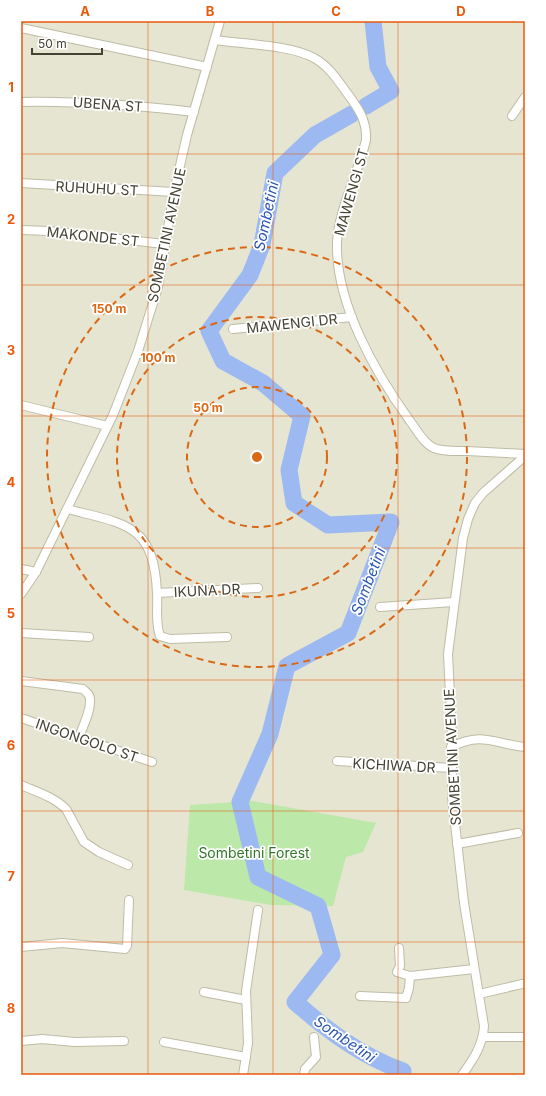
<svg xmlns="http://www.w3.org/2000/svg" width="546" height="1096" viewBox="0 0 546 1096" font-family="Inter,sans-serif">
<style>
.residential{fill:#e6e5d1}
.green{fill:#bce8aa}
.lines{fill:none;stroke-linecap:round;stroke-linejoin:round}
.river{stroke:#9cb9f2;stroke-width:17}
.minor-casing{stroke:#bebca6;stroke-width:10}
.minor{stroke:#fff;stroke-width:8}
.grid{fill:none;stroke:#e8590c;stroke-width:1;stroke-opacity:0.55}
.ring{fill:none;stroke:#da6815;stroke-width:2;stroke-dasharray:7 5}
.labels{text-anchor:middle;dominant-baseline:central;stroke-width:3.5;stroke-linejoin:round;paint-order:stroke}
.street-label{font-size:14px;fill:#444233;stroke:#fff}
.park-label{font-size:14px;fill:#2f7725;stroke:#fff}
.water-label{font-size:15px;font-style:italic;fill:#2a55b2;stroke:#fff}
.centre{fill:#da6815;stroke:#fff;stroke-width:2}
.ring-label{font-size:12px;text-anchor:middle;font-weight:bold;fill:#da6815;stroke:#fff;stroke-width:3.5;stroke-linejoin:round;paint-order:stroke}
.neatline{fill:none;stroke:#e8590c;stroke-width:1.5}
.grid-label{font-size:13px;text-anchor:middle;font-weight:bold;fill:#e8590c}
</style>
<rect width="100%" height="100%" fill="#f2f2e3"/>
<rect class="residential" x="21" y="21" width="504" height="1054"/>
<polygon class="green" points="252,801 376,823 363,852 346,857 333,906 271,905 184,890 190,805"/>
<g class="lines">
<g class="river">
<polyline points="366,106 391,91 378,67 373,21"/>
<path d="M 352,114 L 315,135 L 275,173 L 262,245 L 250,275 L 209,331 L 223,361 L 263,383 L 302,416 L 289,470 L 294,503 L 328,525 L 391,522 L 348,633 L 287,666 L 270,734 L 240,802 L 258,877 L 318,906 L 332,955 L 295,1002 C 328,1031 361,1056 403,1071 L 401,1075"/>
</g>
<defs>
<g id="minor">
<polyline points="21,28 207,67"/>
<path d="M 215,40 C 243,44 291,45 314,58 C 329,66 338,81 347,93 C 359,109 367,121 366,140 C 358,173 339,209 337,242 C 335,303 376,374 410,421 C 417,430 424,444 434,448 C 444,452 457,451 467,451 C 487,452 506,453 525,454"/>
<path d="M 21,102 C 81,101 134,105 194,112"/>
<polyline points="512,116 525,97"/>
<polyline points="21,183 174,192"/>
<polyline points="21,230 49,231 164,244"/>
<polyline points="233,329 352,317"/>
<polyline points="21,405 107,426"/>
<path d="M 67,509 C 125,524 154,523 157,593 C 158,607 155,623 160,636 L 170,639 L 227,637"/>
<polyline points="21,569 36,572"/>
<polyline points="157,593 258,588"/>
<polyline points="21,594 36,572 113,415 138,351 158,287 174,192 187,135 220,21"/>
<polyline points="380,607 454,602"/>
<polyline points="21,633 89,637"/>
<path d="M 21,681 L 83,689 C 86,692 90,694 90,699 C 91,711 83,726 79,737"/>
<polyline points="21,718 152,762"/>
<path d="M 451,747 C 483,731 494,744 525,747"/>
<polyline points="337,761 451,768"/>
<path d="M 21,785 C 37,792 54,797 66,809 L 84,842 L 99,852 L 128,865"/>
<polyline points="457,844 518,833"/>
<polyline points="21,947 62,943 125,949 127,946 129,900"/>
<polyline points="399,948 400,966 397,972 410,976 474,969"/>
<polyline points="204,992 246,1000"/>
<polyline points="479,994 522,984"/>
<polyline points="360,996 406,998 409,988 410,976"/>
<polyline points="483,1037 525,1037"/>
<polyline points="21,1041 42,1039 75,1042 124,1041"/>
<polyline points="164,1042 246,1057"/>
<polyline points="243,1075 248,1043 246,991 258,910"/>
<polyline points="304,1075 305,1069 316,1057 314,1037"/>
<path d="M 462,1075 C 473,1060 483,1045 484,1026 L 464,903 L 452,797 L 452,736 L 448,654 L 463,538 L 468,519 L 475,503 L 483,493 L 525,456"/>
</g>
</defs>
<use href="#minor" class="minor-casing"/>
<use href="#minor" class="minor"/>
</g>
<path class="grid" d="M 148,21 L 148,1075M 273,21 L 273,1075M 398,21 L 398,1075M 21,154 L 525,154M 21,285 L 525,285M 21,416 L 525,416M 21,548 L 525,548M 21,680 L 525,680M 21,811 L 525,811M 21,942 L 525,942"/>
<g class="ring">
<circle cx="257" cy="457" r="70"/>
<circle cx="257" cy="457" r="140"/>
<circle cx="257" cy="457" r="210"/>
</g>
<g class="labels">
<g class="street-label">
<text transform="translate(108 104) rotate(4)">UBENA ST</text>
<text transform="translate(97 188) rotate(3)">RUHUHU ST</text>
<text transform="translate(351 192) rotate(-74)">MAWENGI ST</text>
<text transform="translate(166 235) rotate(-78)">SOMBETINI AVENUE</text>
<text transform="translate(93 236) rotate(6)">MAKONDE ST</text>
<text transform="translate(292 323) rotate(-6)">MAWENGI DR</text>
<text transform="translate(207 590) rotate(-3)">IKUNA DR</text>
<text transform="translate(87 740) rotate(19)">INGONGOLO ST</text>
<text transform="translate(452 757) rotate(-93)">SOMBETINI AVENUE</text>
<text transform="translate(394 765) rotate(3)">KICHIWA DR</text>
</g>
<g class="park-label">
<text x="254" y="852">Sombetini Forest</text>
</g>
<g class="water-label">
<text transform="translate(266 216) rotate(-78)">Sombetini</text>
<text transform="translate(368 581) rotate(-69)">Sombetini</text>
<text transform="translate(345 1039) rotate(34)">Sombetini</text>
</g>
</g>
<circle cx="257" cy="457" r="6" class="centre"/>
<g class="ring-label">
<text x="109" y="313">150 m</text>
<text x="158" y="362">100 m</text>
<text x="208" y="412">50 m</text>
</g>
<rect width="546" height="1096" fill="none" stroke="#ffffff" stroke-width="44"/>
<path d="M32 48v6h70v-6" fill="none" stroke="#444233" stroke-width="2"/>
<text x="38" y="48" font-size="12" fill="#444233" stroke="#ffffff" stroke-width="3" paint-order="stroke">50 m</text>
<rect x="22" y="22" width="502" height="1052" class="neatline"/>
<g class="grid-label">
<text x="85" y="16">A</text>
<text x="210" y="16">B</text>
<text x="336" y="16">C</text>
<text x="461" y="16">D</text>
<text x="11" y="92">1</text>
<text x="11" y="224">2</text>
<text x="11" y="355">3</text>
<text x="11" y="487">4</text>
<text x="11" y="618">5</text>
<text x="11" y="750">6</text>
<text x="11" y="881">7</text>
<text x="11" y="1013">8</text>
</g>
</svg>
